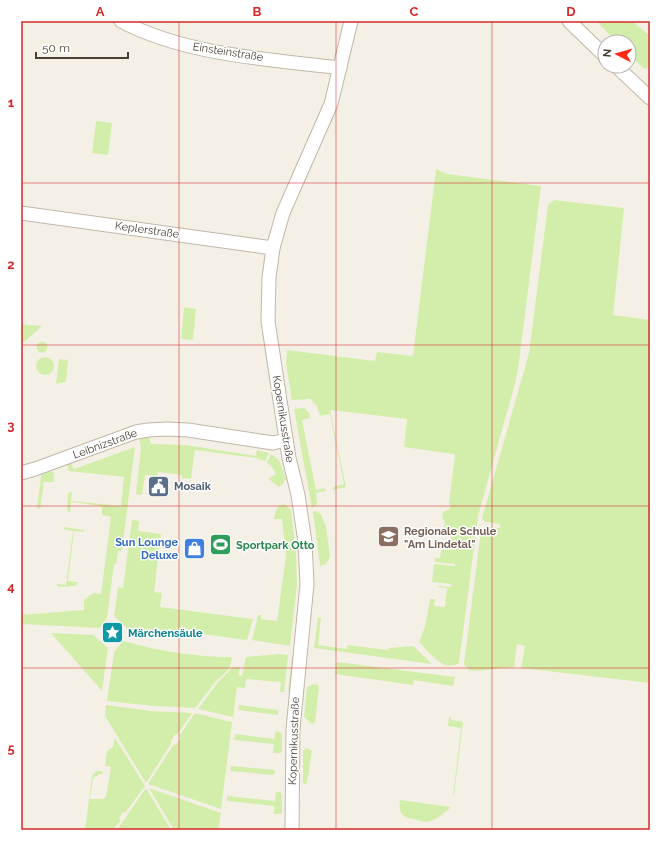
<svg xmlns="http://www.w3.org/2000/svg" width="671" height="851" viewBox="0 0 671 851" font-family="Raleway,sans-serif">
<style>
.green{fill:#d3eeaa}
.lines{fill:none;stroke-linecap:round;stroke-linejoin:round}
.street-casing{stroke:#c2b7a7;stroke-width:15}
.street{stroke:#fff;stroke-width:13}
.grid{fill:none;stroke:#d62828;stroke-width:1;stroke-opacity:0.55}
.labels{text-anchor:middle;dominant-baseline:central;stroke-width:3;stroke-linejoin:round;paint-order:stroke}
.street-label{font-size:11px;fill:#493f34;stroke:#fff}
.service-label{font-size:11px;font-weight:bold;fill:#4e5e75;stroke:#fff;text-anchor:start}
.education-label{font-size:11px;font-weight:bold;fill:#785e54;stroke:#fff;text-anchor:start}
.shop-label{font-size:11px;font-weight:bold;fill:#366cbe;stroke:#fff;text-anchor:end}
.leisure-label{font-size:11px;font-weight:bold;fill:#27864d;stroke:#fff;text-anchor:start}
.culture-label{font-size:11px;font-weight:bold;fill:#0d838f;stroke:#fff;text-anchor:start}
.neatline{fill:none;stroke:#d62828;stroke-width:1.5}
.grid-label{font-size:13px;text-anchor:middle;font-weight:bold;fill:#d62828}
</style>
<rect width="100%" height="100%" fill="#f5f0e6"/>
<g class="green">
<polygon points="599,21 632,21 650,36 650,65 647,69 643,68 629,54 629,42 617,42 599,24"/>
<polygon points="96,121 112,123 108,155 92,153"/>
<path d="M 436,169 L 447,174 L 541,186 L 519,362 L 516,380 L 478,516 L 459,663 C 443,673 429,652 419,642 L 425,627 L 430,599 L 435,599 L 434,606 L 445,607 L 447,588 L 438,587 L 438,586 L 451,587 L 451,584 L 432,582 L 434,564 L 455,566 L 455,564 L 435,562 L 435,558 L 440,558 L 441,550 L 450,548 L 452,535 L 443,533 L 445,521 L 442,518 L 443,512 L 450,509 L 450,505 L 449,503 L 455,455 L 454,454 L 404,447 L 407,419 L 330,410 L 346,487 L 333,490 L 333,487 L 344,484 L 330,414 L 320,416 L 317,406 L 310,399 L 292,400 L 286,364 L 287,350 L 375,361 L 377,352 L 413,356 Z"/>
<polygon points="554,200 624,208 613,315 650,320 650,683 521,668 525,646 517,644 514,667 476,671 469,670 464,664 481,530 485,527 500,528 500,524 485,522 482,518 529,353 548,205"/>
<polygon points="184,307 196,309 193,340 181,339"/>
<polygon points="21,324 42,326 24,342 21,342"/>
<circle cx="42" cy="347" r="5.5"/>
<circle cx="45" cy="366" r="9"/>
<polygon points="59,359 68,360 66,382 56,384"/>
<polygon points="304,408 309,413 310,418 302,420 316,490 324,488 326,491 316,493 317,504 312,508 294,409"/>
<polygon points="149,436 151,444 185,445 256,456 257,450 269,453 265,461 256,458 195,450 191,479 185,478 182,479 182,475 158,472 157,476 145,475 142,495 136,494 141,447 139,438"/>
<polygon points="135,447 122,551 118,551 116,564 114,564 107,618 99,628 21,624 21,615 84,610 84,600 93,593 101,594 111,517 102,515 102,506 71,502 70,512 67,511 68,493 72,492 71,501 121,506 124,477 69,471 67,464 71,463 74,469"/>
<polygon points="271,454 279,460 286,479 282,485 279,487 272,482 269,478 276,474 272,467 267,462"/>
<polygon points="47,471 53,472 54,474 54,482 44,482 40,509 37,508 41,476 44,472"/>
<path d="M 284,504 L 291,510 L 296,552 L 297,585 L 290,646 L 252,640 L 258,615 L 261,615 L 261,619 L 277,621 L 286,556 L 282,519 L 274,519 C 275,513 276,505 284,504 Z"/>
<polygon points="316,511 321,514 326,527 330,556 329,559 326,564 320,566 313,512"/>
<polygon points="132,520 139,521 138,531 161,534 154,592 162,593 160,607 253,619 247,640 202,634 129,630 114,616 118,587 123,588"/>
<polygon points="64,527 84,530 84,532 74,531 68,581 78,582 76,586 58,587 57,585 57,584 66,585 73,531 63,529"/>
<polygon points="318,617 321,618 318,645 347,649 347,645 388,650 389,648 413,646 432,664 314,648"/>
<polygon points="51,633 93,635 108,648 102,691"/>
<path d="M 123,641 C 159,651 195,657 232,657 L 230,666 L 227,671 L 217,680 L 195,708 L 153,706 L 107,701 L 114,652 Z"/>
<polygon points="279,654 288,655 284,692 280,692 281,682 246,679 245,688 237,687 233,717 198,709 219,681 233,667 239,667 240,668 238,675 242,676 246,657"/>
<polygon points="292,656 297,656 294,686 288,691"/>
<polygon points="337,662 455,677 453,686 414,680 413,685 335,674"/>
<polygon points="313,684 318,685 319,687 315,722 313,724 311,723 304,717 307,687"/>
<polygon points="106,705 151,711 192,713 177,735 175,734 171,741 172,742 146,783 105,716"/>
<polygon points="239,705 278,710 278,715 238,710"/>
<polygon points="195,713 232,722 221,809 148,784 174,744 176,745 181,738 179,736"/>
<polygon points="449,716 452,720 463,722 454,795 453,796 461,728 448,726"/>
<polygon points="276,731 282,733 282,752 280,753 273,753 274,744 234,740 235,734 274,739"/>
<polygon points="115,738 145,786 125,813 123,812 119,818 121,820 113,830 85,830 92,776 96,771 103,771 102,774 98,774 98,776 95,776 95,778 93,778 90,799 103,799 106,797 111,767 105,766 107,751 113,747"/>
<polygon points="306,748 309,749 312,751 307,783 305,784 303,783 303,751"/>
<polygon points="231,766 275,770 274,775 230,771"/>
<polygon points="146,788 171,830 117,830"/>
<polygon points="149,788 221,813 218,830 174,830"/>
<polygon points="276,792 280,792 282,794 282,813 280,814 274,814 274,806 227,801 227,796 275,801"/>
<path d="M 400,800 L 451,807 C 445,812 438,819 430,821 C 426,823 421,821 418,820 C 404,818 398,816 400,800 Z"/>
</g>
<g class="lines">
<defs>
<g id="street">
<path d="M 121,21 C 185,55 268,59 340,68"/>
<polyline points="569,21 605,56"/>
<polyline points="616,66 650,98"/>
<polyline points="21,213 273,248"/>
<polyline points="21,473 35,469 136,432 148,430 167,429 188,430 273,443 286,440"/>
<polyline points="292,830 293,729 307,584 305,542 298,495 289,458 281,407 268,321 269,278 273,248 283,213 331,104 351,21"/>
</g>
</defs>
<use href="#street" class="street-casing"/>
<use href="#street" class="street"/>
</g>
<path class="grid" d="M 179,21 L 179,830M 336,21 L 336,830M 492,21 L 492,830M 21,183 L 650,183M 21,345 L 650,345M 21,506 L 650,506M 21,668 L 650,668"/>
<defs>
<symbol id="civic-square" viewBox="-11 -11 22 22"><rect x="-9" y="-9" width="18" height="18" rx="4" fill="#5c6f8a" stroke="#fff"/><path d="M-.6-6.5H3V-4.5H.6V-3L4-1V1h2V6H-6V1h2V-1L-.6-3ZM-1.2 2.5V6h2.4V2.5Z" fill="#fff"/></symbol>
<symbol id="school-square" viewBox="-11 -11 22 22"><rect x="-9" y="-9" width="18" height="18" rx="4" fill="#8d6e63" stroke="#fff"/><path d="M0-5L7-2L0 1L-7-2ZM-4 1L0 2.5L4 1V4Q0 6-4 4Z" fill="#fff"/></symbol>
<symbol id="stadium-square" viewBox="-11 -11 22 22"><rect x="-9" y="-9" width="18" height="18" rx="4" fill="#2e9e5b" stroke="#fff"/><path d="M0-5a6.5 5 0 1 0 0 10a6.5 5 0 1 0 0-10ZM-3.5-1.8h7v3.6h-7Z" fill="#fff"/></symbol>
<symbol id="shop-square" viewBox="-11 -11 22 22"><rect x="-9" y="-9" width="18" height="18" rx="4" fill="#3f7fe0" stroke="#fff"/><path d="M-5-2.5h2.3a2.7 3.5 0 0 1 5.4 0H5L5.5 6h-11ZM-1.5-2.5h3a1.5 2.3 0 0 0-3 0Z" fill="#fff"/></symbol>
<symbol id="sight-square" viewBox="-11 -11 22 22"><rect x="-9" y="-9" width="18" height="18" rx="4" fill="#0f9aa8" stroke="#fff"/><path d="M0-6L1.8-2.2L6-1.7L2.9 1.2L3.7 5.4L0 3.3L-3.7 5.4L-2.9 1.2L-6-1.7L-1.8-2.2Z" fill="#fff"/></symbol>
</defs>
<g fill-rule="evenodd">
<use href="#civic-square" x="146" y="474" width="25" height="25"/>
<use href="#school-square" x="376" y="524" width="25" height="25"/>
<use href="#stadium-square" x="208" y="532" width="25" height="25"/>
<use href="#shop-square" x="182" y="536" width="25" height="25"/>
<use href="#sight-square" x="100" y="620" width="25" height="25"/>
</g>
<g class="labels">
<g class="street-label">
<text transform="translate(228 52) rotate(9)">Einsteinstraße</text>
<text transform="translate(147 230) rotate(8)">Keplerstraße</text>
<text transform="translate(283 419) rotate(81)">Kopernikusstraße</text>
<text transform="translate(105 444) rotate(-20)">Leibnizstraße</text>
<text transform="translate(294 741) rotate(-88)">Kopernikusstraße</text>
</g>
<g class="service-label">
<text x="174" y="486">Mosaik</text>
</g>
<g class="education-label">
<text x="404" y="531">Regionale Schule<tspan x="404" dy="13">"Am Lindetal"</tspan></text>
</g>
<g class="shop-label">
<text x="178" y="542">Sun Lounge<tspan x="178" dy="13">Deluxe</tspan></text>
</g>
<g class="leisure-label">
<text x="236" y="545">Sportpark Otto</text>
</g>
<g class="culture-label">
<text x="128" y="633">Märchensäule</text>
</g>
</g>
<rect width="671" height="851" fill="none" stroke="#ffffff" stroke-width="44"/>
<g transform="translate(617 54) rotate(276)"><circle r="19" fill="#ffffff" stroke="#b6b2ae"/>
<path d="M0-3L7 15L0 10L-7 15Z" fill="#ff2913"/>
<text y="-6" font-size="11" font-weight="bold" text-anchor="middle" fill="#493f34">N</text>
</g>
<path d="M36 52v6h92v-6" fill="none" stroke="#493f34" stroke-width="2"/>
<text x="42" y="52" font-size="12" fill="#493f34" stroke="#ffffff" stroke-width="3" paint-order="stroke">50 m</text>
<rect x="22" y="22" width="627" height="807" class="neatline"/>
<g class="grid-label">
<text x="100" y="16">A</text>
<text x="257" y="16">B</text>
<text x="414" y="16">C</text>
<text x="571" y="16">D</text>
<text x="11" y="107">1</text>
<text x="11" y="269">2</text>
<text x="11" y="430">3</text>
<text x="11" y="591">4</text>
<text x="11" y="753">5</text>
</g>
</svg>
